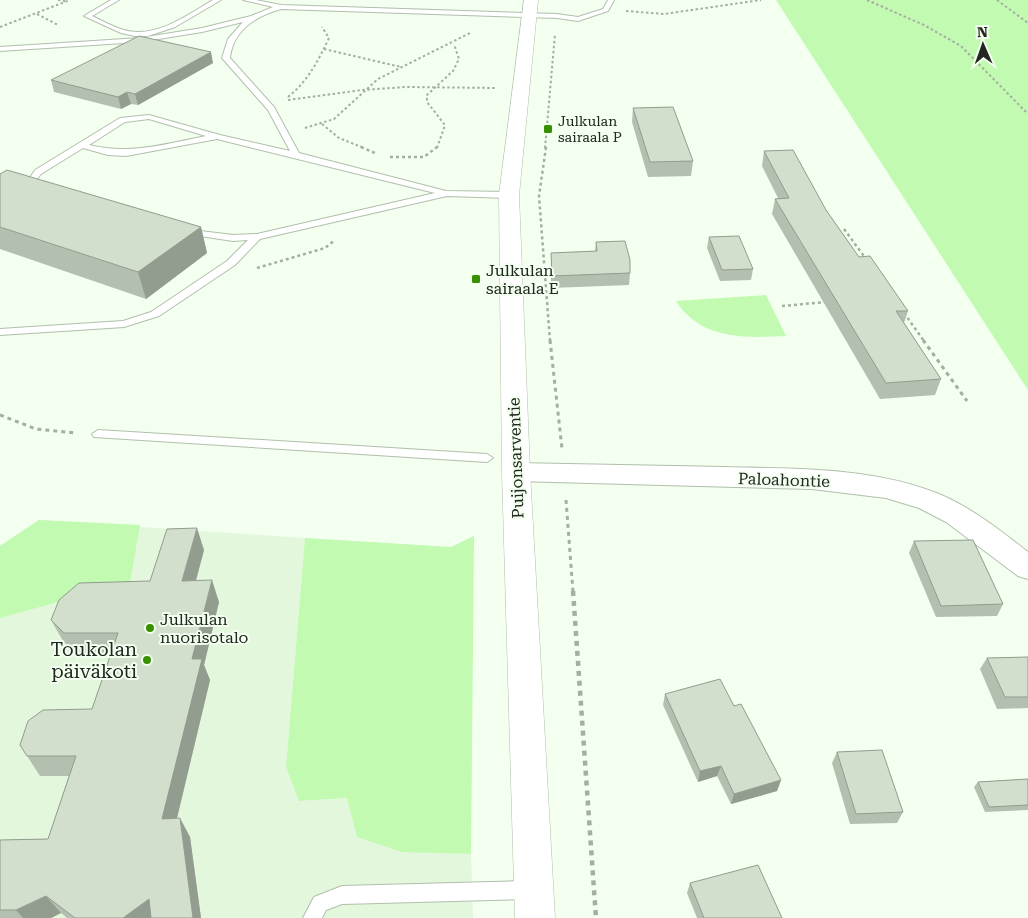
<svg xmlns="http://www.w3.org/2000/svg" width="1028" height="918" viewBox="0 0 1028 918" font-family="'Roboto Serif',serif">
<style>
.built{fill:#e3f7dd}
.green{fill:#c1fab0}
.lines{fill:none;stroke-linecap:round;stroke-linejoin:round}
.service-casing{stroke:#b1bfac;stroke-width:2}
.minor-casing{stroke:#b1bfac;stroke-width:2}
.secondary-casing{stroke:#b1bfac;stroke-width:1}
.path-far3{stroke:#a4aea1;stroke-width:2;stroke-dasharray:2.5 2.5;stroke-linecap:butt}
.path-far2{stroke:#a4aea1;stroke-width:2.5;stroke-dasharray:3 3;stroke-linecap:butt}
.path-far1{stroke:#a4aea1;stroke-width:3;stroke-dasharray:4 4;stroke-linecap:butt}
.path{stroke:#a4aea1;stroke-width:4.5;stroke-dasharray:5 5;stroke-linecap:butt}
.service{fill:#fff;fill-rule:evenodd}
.minor{fill:#fff;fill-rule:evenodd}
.secondary{fill:#fff;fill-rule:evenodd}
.wall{fill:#b4c0af}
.shaded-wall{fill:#929c8f}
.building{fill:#d1dfcc;stroke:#929c8f}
.poi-dot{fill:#379000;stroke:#f3ffef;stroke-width:2}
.labels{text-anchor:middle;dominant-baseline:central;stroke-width:4;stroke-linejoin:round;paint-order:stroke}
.far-poi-label{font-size:14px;fill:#222821;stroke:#f3ffef;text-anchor:start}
.poi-label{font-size:16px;fill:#222821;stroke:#f3ffef;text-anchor:start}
.street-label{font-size:16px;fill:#222821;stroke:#f3ffef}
.near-poi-label{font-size:19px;fill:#222821;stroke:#f3ffef;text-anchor:end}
</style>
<rect width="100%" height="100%" fill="#f3ffef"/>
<polygon class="built" points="39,520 305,538 286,767 299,801 348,798 357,837 436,853 471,854 473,918 0,918 0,546"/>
<g class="green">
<polygon points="776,0 1028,0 1028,390"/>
<path d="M 766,295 L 786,336 C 745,338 701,340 676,301 Z"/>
<polygon points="39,520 140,525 130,582 0,618 0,546"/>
<polygon points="474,536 471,854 402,852 357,837 347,798 299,801 286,767 305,538 451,547"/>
</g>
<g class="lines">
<defs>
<g id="service">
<path d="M 111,0 L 119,0 L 92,16 C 103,21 113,27 124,30 C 156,39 187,15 213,0 L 221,0 L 175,27 L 148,36 L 135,36 L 121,33 L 84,16 Z"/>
<path d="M 243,0 L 256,0 L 281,5 L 557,14 L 578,17 L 603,9 L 608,0 L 614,0 L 608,11 L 578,21 L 557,18 L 281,9 C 256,16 233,30 230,58 L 274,107 L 299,153 L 446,191 L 509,192 L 514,195 L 509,198 L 447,196 L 260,239 L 235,265 L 159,316 L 124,327 L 0,335 L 0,329 L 123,321 L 151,312 L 227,261 L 248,240 L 233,241 L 187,234 L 184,233 L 184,229 L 233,235 L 257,234 L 435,193 L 217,139 L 126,156 L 108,155 L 83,148 L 41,174 L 37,179 L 41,185 L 46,187 L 46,191 L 34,189 L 29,179 L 35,170 L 120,118 L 149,115 L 220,135 L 290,151 L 268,110 L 222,58 L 228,39 L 243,22 L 202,32 L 140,42 L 0,51 L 0,47 L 140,38 L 202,28 L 251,16 L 273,7 ZM 149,119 L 206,136 C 165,144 130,155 89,145 L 125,122 Z"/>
<polygon points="98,430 487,454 493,458 487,462 94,437 92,434"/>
<polygon points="529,881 535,884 538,890 535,896 529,899 342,904 326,910 322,918 303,918 314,897 342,886"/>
</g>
<path id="minor" d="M 516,463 C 586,464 655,466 725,467 C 796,469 872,467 939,494 C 972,508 1000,530 1028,552 L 1028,579 L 1018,576 L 946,522 L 919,508 L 886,498 L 812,489 L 516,481 L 507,479 L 503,472 L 507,465 Z"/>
<polygon id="secondary" points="524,0 538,0 519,195 530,472 555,918 515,918 502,472 499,195"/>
</defs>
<use href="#service" class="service-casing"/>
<use href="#minor" class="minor-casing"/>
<use href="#secondary" class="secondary-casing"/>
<g class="path-far3">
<polyline points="58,0 65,1"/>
<polyline points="867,0 924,25 961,46 1028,114"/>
<polyline points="997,0 1028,23"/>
<polyline points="626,11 664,14 761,0"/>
<polyline points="37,14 58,25"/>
<polyline points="0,27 70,0"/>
<polyline points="324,49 401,67"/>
<path d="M 288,97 C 308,81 318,61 329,38 L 322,27"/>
<polyline points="288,100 362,90 406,87 496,88"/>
<polyline points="322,124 339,138 364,148"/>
<polyline points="305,128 334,119 378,79 472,32"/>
<polyline points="437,148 445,125 427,102 427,95 453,71 459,59 454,44"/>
<polyline points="545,148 555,34"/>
</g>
<g class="path-far2">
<polyline points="361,147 375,153"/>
<polyline points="546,147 539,196 550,341"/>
<polyline points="390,157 424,157 437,147"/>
<polyline points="844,229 866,259"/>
<polyline points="257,268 325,248 335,240"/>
<polyline points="782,306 826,302"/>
<polyline points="904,313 924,341"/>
</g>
<g class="path-far1">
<polyline points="550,340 562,449"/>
<polyline points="923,340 967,401"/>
<polyline points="0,415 36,429 76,433"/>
<polyline points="566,500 573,592"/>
</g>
<polyline class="path" points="573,591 596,918"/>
<use href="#service" class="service"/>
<use href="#minor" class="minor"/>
<use href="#secondary" class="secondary"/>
</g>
<g class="wall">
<polygon points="213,63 138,105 131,104 121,109 54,92 51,80"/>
<polygon points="633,108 693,161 691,176 648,177 632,122"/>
<polygon points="764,151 826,210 859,257 908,311 904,323 941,379 935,395 880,399 772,214 775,199 778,198 762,166"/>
<polygon points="0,174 201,227 207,253 146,299 0,249"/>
<polygon points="709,237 753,269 751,280 720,281 707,248"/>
<polygon points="596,242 630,273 629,285 551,288 551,253 595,251"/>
<polygon points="914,541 1003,604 997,616 936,617 909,553"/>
<polygon points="204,550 196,581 219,602 204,665 210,680 177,819 190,837 201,918 67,918 61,913 51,918 0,918 0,840 48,839 69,776 40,776 20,745 92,709 111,654 75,654 63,641 51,620 150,581"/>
<polygon points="1028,657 1028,708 997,709 980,669 987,658"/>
<polygon points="665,694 734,706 781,780 777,791 731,804 717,776 698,782 663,705"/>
<polygon points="837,752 903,812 897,823 850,824 832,763"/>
<polygon points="1028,779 1028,810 985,812 974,787 978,782"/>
<polygon points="690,883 782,918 697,918 687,893"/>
</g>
<g class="shaded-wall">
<polygon points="211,52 213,63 138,105 135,94"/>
<polygon points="127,92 131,104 121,109 118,97"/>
<polygon points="201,227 207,253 146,299 138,272"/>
<polygon points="197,528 204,550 190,602 182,581"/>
<polygon points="212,580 219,602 204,665 210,680 172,838 162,819 192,659"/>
<polygon points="721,766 717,776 698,782 700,771"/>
<polygon points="781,780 777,791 731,804 734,794"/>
<polygon points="180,818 190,837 201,918 193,918"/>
<polygon points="46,896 61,913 51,918 23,918 16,910"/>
<polygon points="149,899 159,918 123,918"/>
</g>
<g class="building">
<polygon points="139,36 211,52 135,94 127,92 118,97 51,80"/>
<polygon points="673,107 693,161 650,162 633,108"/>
<polygon points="793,150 826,210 859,257 870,256 908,311 896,311 941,379 886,383 775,199 789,198 764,151"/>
<polygon points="7,170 201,227 138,272 0,227 0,174"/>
<polygon points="739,236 753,269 722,270 709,237"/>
<polygon points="625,241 630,260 630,273 552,276 551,253 597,251 596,242"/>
<polygon points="197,528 182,581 212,580 192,659 202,659 162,819 180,818 193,918 151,918 149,899 123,918 75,918 46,896 16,910 0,910 0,840 48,839 76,756 27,756 20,745 28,721 43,710 92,709 118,633 64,633 51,620 59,600 79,583 150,581 167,529"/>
<polygon points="973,540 1003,604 941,606 914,541"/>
<polygon points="1028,657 1028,697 1005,697 987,658"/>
<polygon points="720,679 734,706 741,704 781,780 734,794 721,766 700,771 665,694"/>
<polygon points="882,750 903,812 856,814 837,752"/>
<polygon points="1028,779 1028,805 989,807 978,782"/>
<polygon points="758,865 782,918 704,918 690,883"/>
</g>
<g class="poi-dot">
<rect x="543" y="124" width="10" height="10" rx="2.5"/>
<rect x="471" y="274" width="10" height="10" rx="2.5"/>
<circle cx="150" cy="628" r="5"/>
<circle cx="147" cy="660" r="5"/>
</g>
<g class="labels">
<g class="far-poi-label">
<text x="558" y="121">Julkulan<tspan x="558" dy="16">sairaala P</tspan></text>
</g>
<g class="poi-label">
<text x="486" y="270">Julkulan<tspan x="486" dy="18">sairaala E</tspan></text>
<text x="160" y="619">Julkulan<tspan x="160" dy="18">nuorisotalo</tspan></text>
</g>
<g class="street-label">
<text transform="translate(516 458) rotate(-92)">Puijonsarventie</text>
<text transform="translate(784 480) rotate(2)">Paloahontie</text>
</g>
<g class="near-poi-label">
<text x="137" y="649">Toukolan<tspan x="137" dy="22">päiväkoti</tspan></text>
</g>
</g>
<g transform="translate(983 45) rotate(358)" stroke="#f3ffef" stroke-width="4" paint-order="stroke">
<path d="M0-4L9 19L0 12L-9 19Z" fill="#222821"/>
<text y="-8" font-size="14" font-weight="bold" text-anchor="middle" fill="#222821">N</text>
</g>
</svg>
